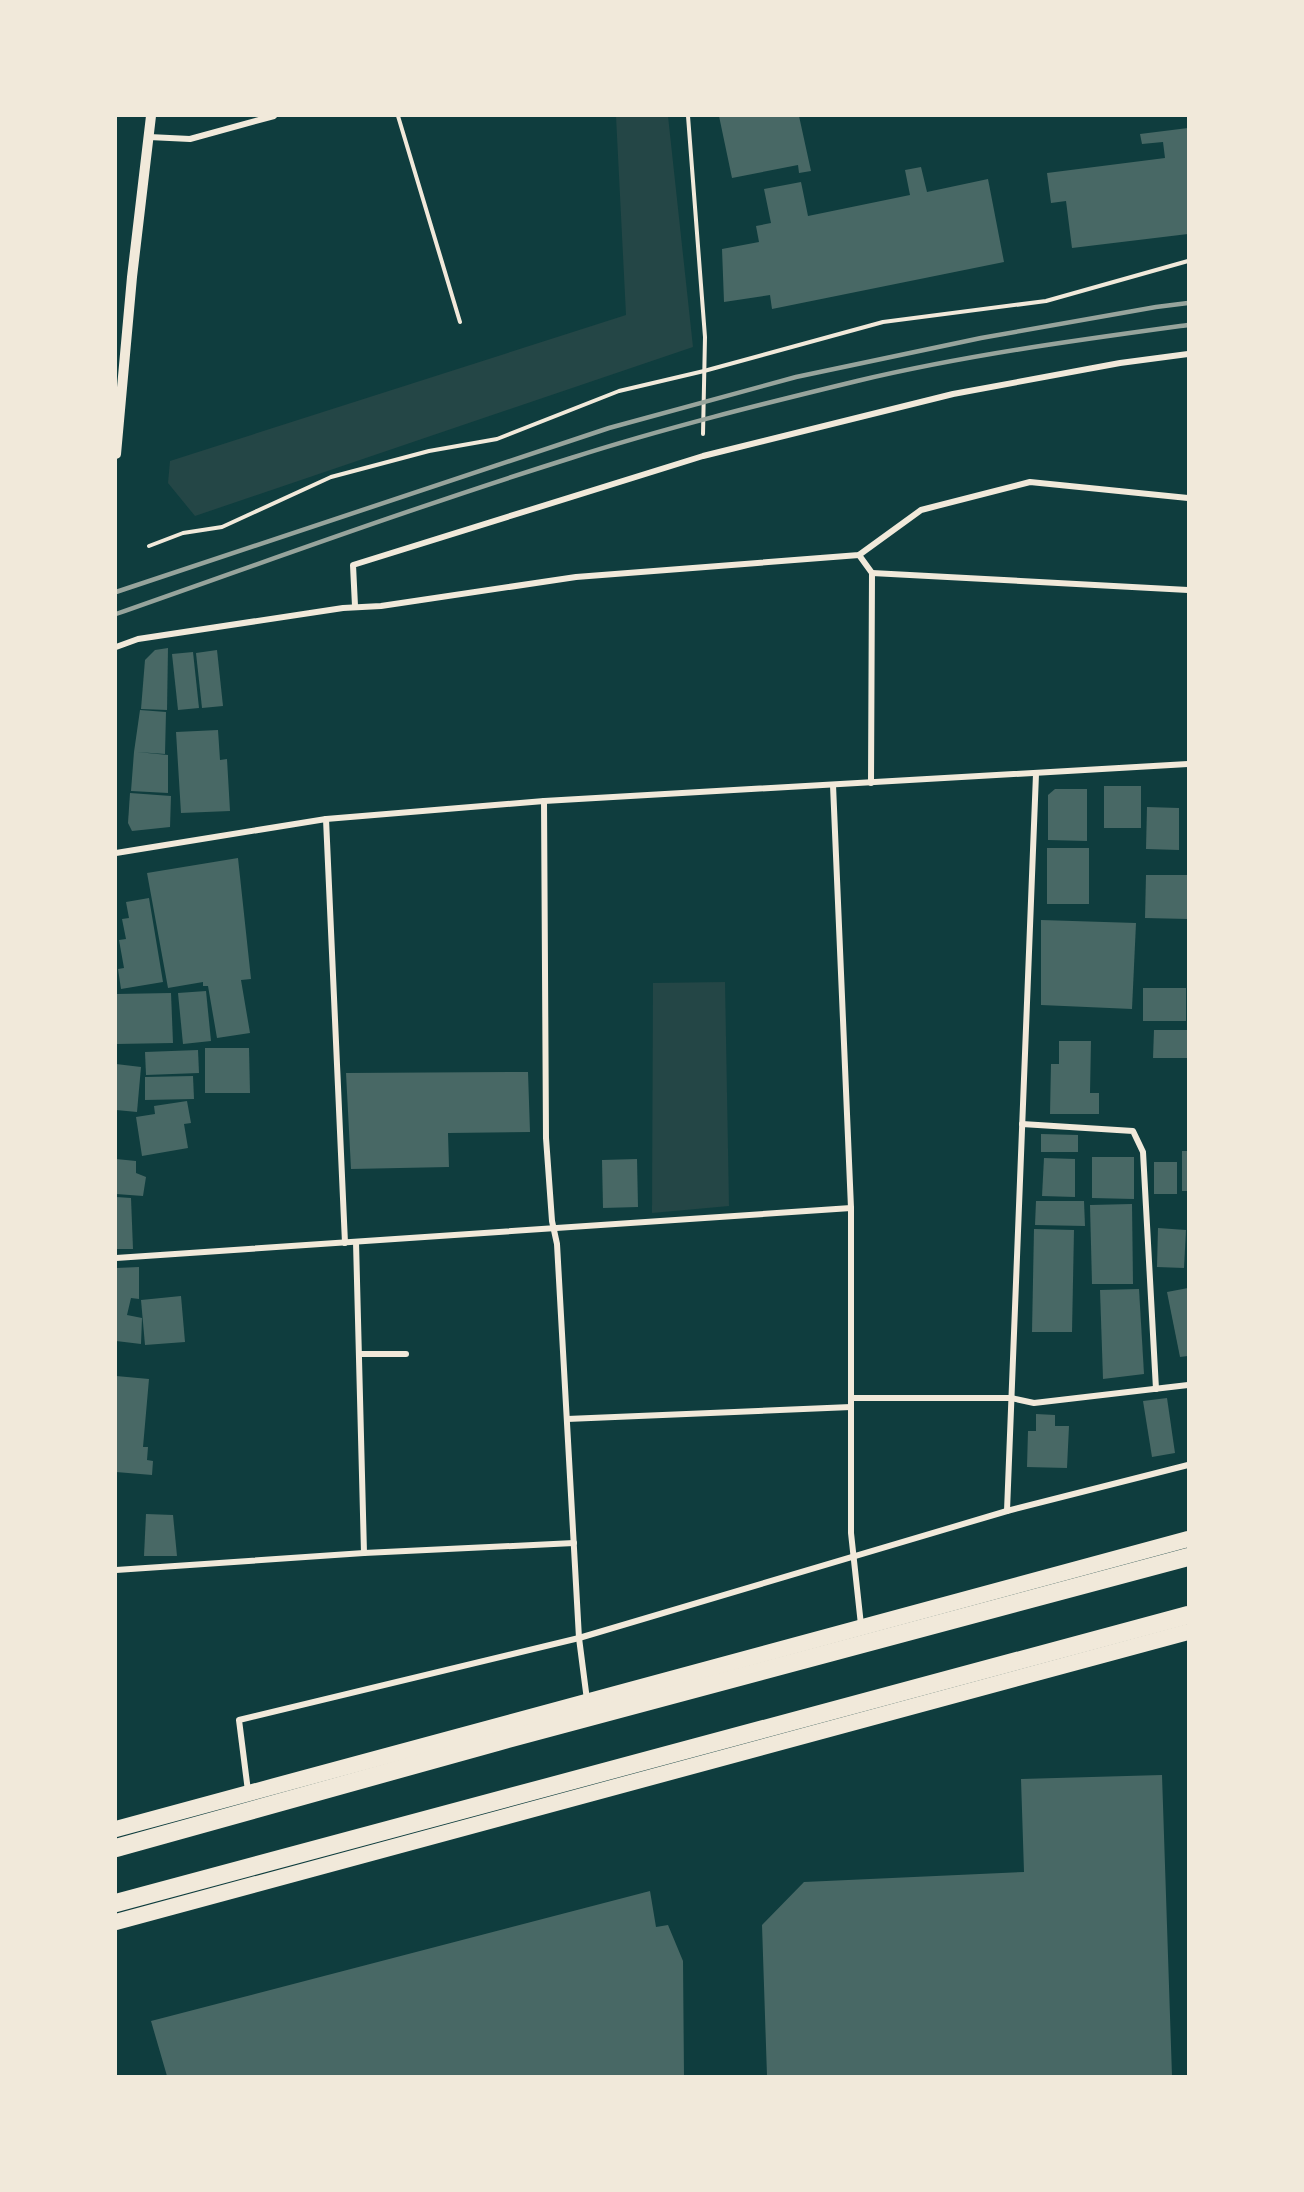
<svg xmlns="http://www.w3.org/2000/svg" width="1304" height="2192" font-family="'Zilla Slab',serif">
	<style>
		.green { fill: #244646 }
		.building { fill: #486865 }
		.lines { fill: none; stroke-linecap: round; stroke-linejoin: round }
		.path { stroke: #f1e9da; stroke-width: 4 }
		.minor { stroke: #f1e9da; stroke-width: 6 }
		.tertiary { stroke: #f1e9da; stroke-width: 10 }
		.trunk { stroke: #f1e9da; stroke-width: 16 }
		.motorway { stroke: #f1e9da; stroke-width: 18 }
		.rail { stroke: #97a49c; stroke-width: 4.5 }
	</style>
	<rect width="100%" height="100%" fill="#0f3d3e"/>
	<g class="green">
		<path d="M 616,116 L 668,116 L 693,347 L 195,516 L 168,483 L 170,461 L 626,315 Z"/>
		<path d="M 725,982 L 729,1206 L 652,1213 L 653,983 Z"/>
	</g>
	<g class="building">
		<path d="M 719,116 L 799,116 L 811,171 L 799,173 L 798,165 L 732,178 Z"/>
		<path d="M 1188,128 L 1188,234 L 1072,248 L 1066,201 L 1051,203 L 1047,173 L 1165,158 L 1163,142 L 1142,144 L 1140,134 Z"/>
		<path d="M 921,167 L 927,192 L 988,179 L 1004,262 L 772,309 L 770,295 L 724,302 L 722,249 L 759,242 L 756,226 L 771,223 L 764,189 L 801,182 L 808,216 L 910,195 L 905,170 Z"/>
		<path d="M 168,648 L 167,710 L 141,709 L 145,660 L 155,650 Z"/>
		<path d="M 217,650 L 223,706 L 202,708 L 196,653 Z"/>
		<path d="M 193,652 L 199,708 L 178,710 L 172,654 Z"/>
		<path d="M 140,710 L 166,712 L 165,754 L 137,752 L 168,755 L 168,793 L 131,791 L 134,752 Z"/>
		<path d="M 218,730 L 220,760 L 227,759 L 230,811 L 181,813 L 176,732 Z"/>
		<rect x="1104" y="786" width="37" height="42"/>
		<path d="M 1055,789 L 1087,789 L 1087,841 L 1048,840 L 1048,795 Z"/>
		<path d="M 130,793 L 171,796 L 170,827 L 132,831 L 128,823 Z"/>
		<path d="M 1147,807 L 1179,808 L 1179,850 L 1146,849 Z"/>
		<rect x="1047" y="848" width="42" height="56"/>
		<path d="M 238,858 L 251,979 L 241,980 L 250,1033 L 217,1038 L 208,986 L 203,986 L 203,982 L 168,988 L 147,873 Z"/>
		<path d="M 1146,875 L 1188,875 L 1188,919 L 1145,918 Z"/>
		<path d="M 149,898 L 163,982 L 121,989 L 118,969 L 124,968 L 119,940 L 126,939 L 122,919 L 129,918 L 126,902 Z"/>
		<path d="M 1041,920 L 1136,923 L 1132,1009 L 1041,1005 Z"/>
		<rect x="1143" y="988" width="43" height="33"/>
		<path d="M 206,991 L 211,1041 L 183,1044 L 178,993 Z"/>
		<path d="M 171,993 L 173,1043 L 116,1044 L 116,994 Z"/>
		<path d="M 1154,1030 L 1188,1030 L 1188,1058 L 1153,1058 Z"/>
		<path d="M 1059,1041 L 1091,1041 L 1090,1093 L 1099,1093 L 1099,1114 L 1050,1114 L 1051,1064 L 1059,1064 Z"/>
		<path d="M 205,1048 L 249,1048 L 250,1093 L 205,1093 Z"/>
		<path d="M 198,1050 L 199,1073 L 146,1075 L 145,1052 Z"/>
		<path d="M 116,1064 L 141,1067 L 137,1112 L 116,1110 Z"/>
		<path d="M 528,1072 L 530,1132 L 448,1133 L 449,1167 L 351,1169 L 346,1073 Z"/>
		<path d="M 193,1076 L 194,1099 L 145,1100 L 145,1077 Z"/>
		<path d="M 187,1101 L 191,1123 L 184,1124 L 188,1148 L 142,1156 L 136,1117 L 155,1114 L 154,1106 Z"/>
		<path d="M 1041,1134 L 1078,1135 L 1078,1152 L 1041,1152 Z"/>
		<rect x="1182" y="1151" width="6" height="40"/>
		<path d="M 1092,1157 L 1134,1157 L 1134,1199 L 1092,1198 Z"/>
		<path d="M 1044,1158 L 1075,1159 L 1075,1197 L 1042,1196 Z"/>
		<path d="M 116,1159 L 136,1161 L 136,1173 L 146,1177 L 143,1196 L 116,1194 Z"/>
		<path d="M 637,1159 L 638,1207 L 603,1208 L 602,1160 Z"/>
		<rect x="1154" y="1162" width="23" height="32"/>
		<path d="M 116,1197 L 131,1198 L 133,1249 L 116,1249 Z"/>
		<path d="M 1036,1201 L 1084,1201 L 1085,1226 L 1035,1225 Z"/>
		<path d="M 1132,1204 L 1133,1284 L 1092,1284 L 1090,1205 Z"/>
		<path d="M 1158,1228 L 1186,1230 L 1184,1268 L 1157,1267 Z"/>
		<path d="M 1034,1229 L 1074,1230 L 1072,1332 L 1032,1332 Z"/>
		<path d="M 139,1267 L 139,1299 L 131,1298 L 127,1315 L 142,1318 L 141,1344 L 116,1341 L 116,1268 Z"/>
		<path d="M 1188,1288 L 1188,1356 L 1180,1357 L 1167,1292 Z"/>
		<path d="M 1139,1289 L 1144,1374 L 1103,1379 L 1100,1290 Z"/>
		<path d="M 181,1296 L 185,1342 L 145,1345 L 141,1300 Z"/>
		<path d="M 116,1376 L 149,1379 L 143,1447 L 148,1447 L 147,1460 L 153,1461 L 152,1475 L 116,1472 Z"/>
		<path d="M 1167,1398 L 1175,1453 L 1152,1457 L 1143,1401 Z"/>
		<path d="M 1036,1414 L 1055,1415 L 1055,1426 L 1069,1426 L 1067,1468 L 1027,1467 L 1028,1431 L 1036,1431 Z"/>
		<path d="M 146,1514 L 173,1515 L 177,1556 L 144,1556 Z"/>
		<path d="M 1162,1775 L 1172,2076 L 767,2076 L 762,1925 L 804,1882 L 1024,1872 L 1021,1779 Z"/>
		<path d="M 650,1891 L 656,1927 L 668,1925 L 683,1961 L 684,2076 L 167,2076 L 151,2021 Z"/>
	</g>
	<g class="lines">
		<g class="path">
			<path d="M 398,116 L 460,322"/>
			<path d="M 688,116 L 705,337 L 703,434"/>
			<path d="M 149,546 L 183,533 L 222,527 L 331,477 L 429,451 L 497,439 L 619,391 L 704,371 L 883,322 L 1046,301 L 1188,261"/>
		</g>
		<g class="minor">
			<path d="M 149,137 L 190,139 L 274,116"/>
			<path d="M 859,555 L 872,573 L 871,783"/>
			<path d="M 872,573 L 1188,590"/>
			<path d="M 355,606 L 353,565 L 703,456 L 953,394 L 1120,363 L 1188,354"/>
			<path d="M 116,647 L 138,639 L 343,608 L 381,606 L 576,577 L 859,555 L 921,510 L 1030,482 L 1188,498"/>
			<path d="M 833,785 L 851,1208 L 851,1533 L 861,1625"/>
			<path d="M 544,801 L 546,1138 L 552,1221 L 557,1244 L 579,1638 L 587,1700"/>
			<path d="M 326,819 L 345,1243"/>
			<path d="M 116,853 L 326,819 L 544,801 L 1188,764"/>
			<path d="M 1022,1124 L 1133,1131 L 1143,1152 L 1156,1389"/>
			<path d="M 356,1242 L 364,1553"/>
			<path d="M 116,1258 L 851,1208"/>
			<path d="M 359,1354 L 406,1354"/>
			<path d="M 851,1398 L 1011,1398 L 1034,1403 L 1188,1385"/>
			<path d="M 567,1419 L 851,1407"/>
			<path d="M 1007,1511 L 1036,774"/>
			<path d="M 116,1570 L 364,1553 L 574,1543"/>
			<path d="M 248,1791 L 239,1720 L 579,1638 L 1007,1511 L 1188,1465"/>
		</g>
		<path class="tertiary" d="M 116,454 L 132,277 L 151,116"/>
		<g class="trunk">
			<path d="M 116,1829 L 1188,1539"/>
			<path d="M 116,1922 L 1188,1632"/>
		</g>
		<g class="motorway">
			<path d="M 116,1848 L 497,1742 L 1188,1557"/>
			<path d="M 116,1903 L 1188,1615"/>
		</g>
		<g class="rail">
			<path d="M 116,592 L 609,428 L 796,377 L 981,338 L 1156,307 L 1188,303"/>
			<path d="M 116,614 C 267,561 418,506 571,458 C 665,428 762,404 857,381 C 966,355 1078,340 1188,325"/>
		</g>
	</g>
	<rect width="1304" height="2192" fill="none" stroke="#f1e9da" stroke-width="234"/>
</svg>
